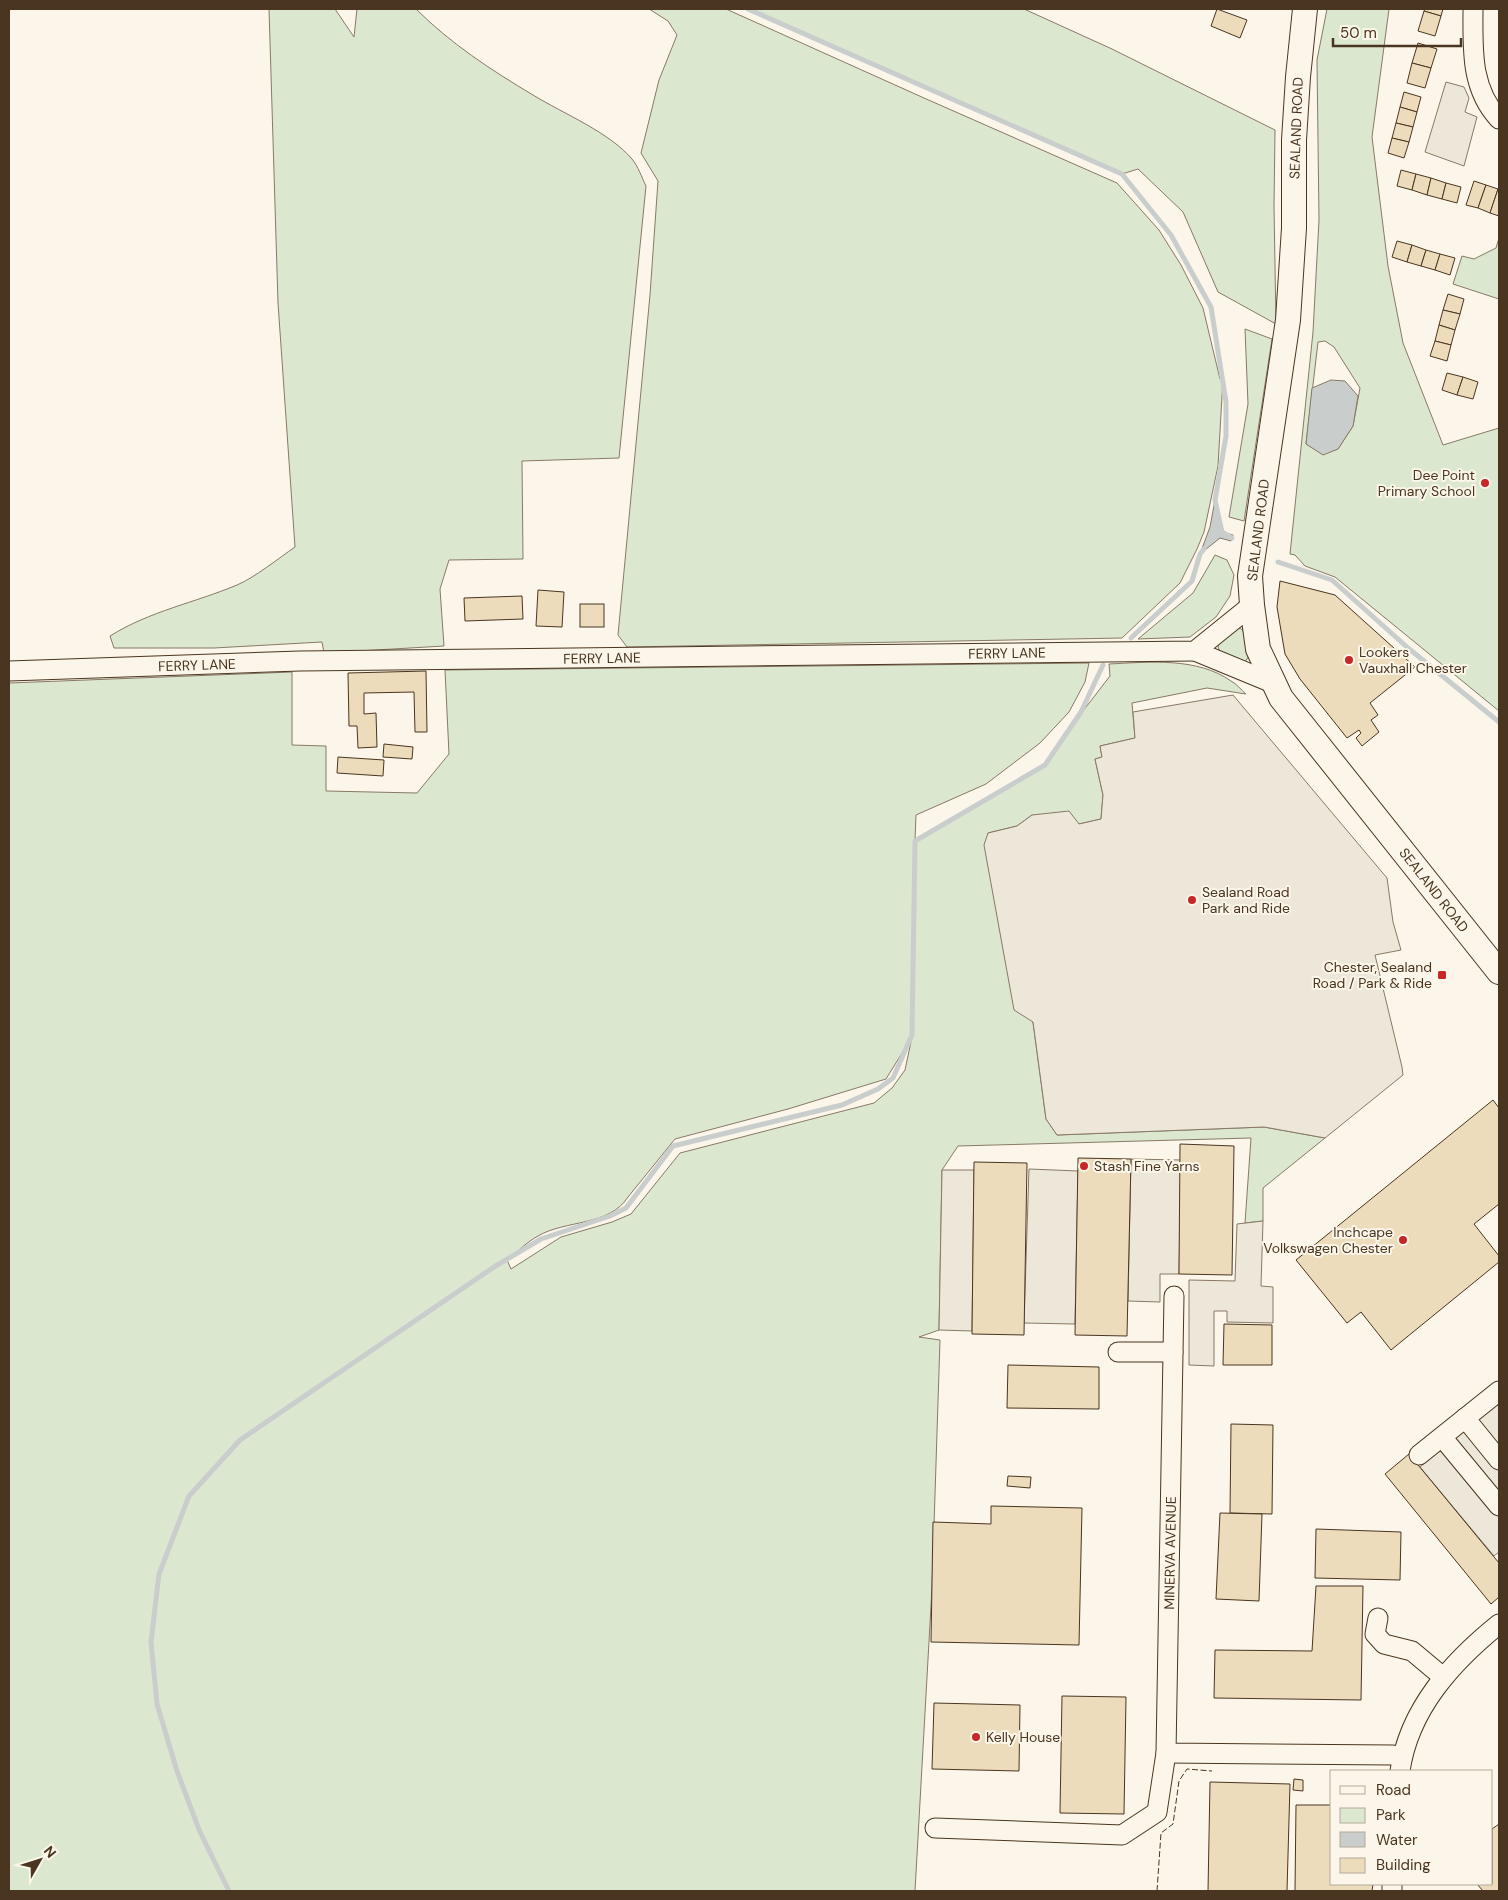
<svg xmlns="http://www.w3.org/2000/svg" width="1508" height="1900" font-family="'DM Sans',sans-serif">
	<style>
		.green { fill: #dce7d0; stroke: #887966; fill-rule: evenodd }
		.parking { fill: #ede7d9; stroke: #887966 }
		.water { fill: #c9cecd; stroke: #887966 }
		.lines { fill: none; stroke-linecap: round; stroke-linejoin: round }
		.stream { stroke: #c9cecd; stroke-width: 5 }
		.building { fill: #ecdcbc; stroke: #4a3520 }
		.minor-casing { stroke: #4a3520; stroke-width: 21 }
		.major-casing { stroke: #4a3520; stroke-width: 26 }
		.minor { stroke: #fbf6e9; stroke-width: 19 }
		.major { stroke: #fbf6e9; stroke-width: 24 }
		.fence { stroke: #4a3520; stroke-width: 1; stroke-dasharray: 6 2.5; stroke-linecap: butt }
		.poi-dot { fill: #c62828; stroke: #fbf6e9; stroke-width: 2 }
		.labels { text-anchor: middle; stroke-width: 4; stroke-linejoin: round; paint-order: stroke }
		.street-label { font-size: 14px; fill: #4a3520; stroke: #fbf6e9 }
		.poi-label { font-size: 14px; fill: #4a3520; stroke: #fbf6e9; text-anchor: start }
	</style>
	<rect width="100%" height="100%" fill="#fbf6e9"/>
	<g class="green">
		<path d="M 269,9 L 335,9 L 354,37 L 357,9 L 416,9 C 450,43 491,70 533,95 C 564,114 609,132 632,159 C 638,166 642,178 646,186 L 619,458 L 522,461 L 523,559 L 449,560 L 440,589 L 444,646 L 324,653 L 322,642 L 214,648 L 114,648 L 110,636 C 150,611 194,603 237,585 C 254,578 279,558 295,547 L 278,303 Z"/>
		<path d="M 649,9 L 726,9 L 924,98 L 1117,183 L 1159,230 L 1181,265 L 1203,308 L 1220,379 L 1223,379 L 1218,466 L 1204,532 L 1197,549 L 1180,583 L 1122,638 L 627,647 L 618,635 L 650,295 L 658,181 L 641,153 L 659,80 L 677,35 L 668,21 Z"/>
		<path d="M 748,9 L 1024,9 L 1112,49 L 1275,130 L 1274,206 L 1276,324 L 1218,292 L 1183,212 L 1138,169 L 1122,174 Z"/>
		<path d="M 1327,9 L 1389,9 L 1372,137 L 1388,266 L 1403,343 L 1443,445 L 1499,428 L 1499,711 L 1335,577 L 1305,566 L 1295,555 L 1290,554 L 1313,332 L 1319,220 L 1317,60 ZM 1325,341 L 1334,347 L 1360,388 L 1353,426 L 1338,449 L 1323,454 L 1306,444 L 1318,342 Z"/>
		<path d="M 1499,238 L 1499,299 L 1453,284 L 1462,256 L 1474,259 L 1496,248 Z"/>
		<path d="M 1245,329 L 1272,339 L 1244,521 L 1229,517 L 1248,404 Z"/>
		<path d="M 1215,555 L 1227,560 L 1234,575 L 1230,596 L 1216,617 L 1190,637 L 1138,639 L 1193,593 Z"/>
		<path d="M 1235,626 L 1243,630 L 1249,656 L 1244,663 L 1220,653 L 1217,643 Z"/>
		<path d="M 1089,663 L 1085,682 L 1069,712 L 1040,743 L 986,784 L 916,815 L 915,840 L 1045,765 L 1076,720 L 1110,676 L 1109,664 C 1149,662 1197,657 1231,681 C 1237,684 1241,690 1246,694 L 1207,688 L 1132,703 L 1135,738 L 1100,746 L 1102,757 L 1095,759 L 1103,795 L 1101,819 L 1079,824 L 1032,815 L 1017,826 L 988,833 L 1033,1022 L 1046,1119 L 1057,1135 L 1264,1127 L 1325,1138 L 1263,1188 L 1263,1221 L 1245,1223 L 1251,1138 L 958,1146 L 942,1170 L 939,1330 L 919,1337 L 940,1340 L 932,1588 L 915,1891 L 9,1891 L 9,683 L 292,672 L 292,745 L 326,746 L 326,791 L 417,793 L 449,754 L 445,670 ZM 912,1037 L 905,1070 L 892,1088 L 874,1103 L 680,1153 L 631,1214 L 612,1222 L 561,1237 L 511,1269 L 507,1260 C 517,1252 527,1242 538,1236 C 565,1220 610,1226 628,1197 L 675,1139 L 788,1109 L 886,1079 Z"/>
	</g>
	<g class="parking">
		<path d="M 1446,82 L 1464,87 L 1469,98 L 1465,112 L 1477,117 L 1464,166 L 1425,152 Z"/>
		<path d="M 1233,695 L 1387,878 L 1393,922 L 1401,950 L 1375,955 L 1402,1067 L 1403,1075 L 1325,1138 L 1264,1127 L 1057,1135 L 1046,1119 L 1033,1022 L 1014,1010 L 984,845 L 988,833 L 1017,826 L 1032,815 L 1069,811 L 1079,824 L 1101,819 L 1103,795 L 1095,759 L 1102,757 L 1100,746 L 1135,738 L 1133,712 Z"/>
		<path d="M 1131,1159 L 1181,1160 L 1179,1274 L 1160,1274 L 1160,1302 L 1128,1301 Z"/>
		<path d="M 1029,1169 L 1078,1171 L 1075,1324 L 1024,1323 Z"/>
		<path d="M 942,1170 L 974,1170 L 972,1331 L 939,1330 Z"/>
		<path d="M 1263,1221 L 1261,1286 L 1273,1287 L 1273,1323 L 1227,1322 L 1227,1311 L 1214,1311 L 1214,1366 L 1189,1365 L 1189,1280 L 1235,1281 L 1237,1224 Z"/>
		<path d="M 1496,1404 L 1499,1407 L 1499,1552 L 1494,1556 L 1420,1467 Z"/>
	</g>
	<g class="water">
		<path d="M 1331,380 L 1345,381 L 1358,396 L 1353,426 L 1338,449 L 1323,455 L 1306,444 L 1312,388 Z"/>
		<path d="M 1215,500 L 1222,532 L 1233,535 L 1231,541 L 1220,538 L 1200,554 L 1210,527 Z"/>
	</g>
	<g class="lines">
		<g class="stream">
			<path d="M 748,9 L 1122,174 L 1171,235 L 1211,307 L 1226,402 L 1226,436 L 1215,500 L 1222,532 L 1232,538"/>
			<path d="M 1278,562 L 1332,580 L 1408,648 L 1499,722"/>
			<path d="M 1131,638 L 1192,581 L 1200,554 L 1204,549"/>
			<path d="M 229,1891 L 200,1832 L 177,1771 L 157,1704 L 151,1642 L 159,1574 L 189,1496 L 240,1440 L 494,1267 L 541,1239 L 610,1216 L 626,1208 L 673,1146 L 842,1105 L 878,1089 L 893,1078 L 912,1035 L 915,841 L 1045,765 L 1081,712 L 1103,665"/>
		</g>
	</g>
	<g class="building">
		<path d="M 1217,9 L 1247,20 L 1240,38 L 1211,26 Z"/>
		<path d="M 1425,9 L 1443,9 L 1441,16 L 1424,11 Z"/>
		<path d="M 1424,11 L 1441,16 L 1435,36 L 1418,31 Z"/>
		<path d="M 1418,43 L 1437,49 L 1431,68 L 1412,63 Z"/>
		<path d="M 1412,63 L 1431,68 L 1425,88 L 1407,83 Z"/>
		<path d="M 1404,92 L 1421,97 L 1417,112 L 1400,107 Z"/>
		<path d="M 1400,107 L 1417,112 L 1413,127 L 1396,123 Z"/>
		<path d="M 1396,123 L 1413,127 L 1409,142 L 1392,138 Z"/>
		<path d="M 1392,138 L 1409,142 L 1404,158 L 1388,153 Z"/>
		<path d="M 1401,170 L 1416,174 L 1412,190 L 1397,186 Z"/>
		<path d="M 1416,174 L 1431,178 L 1427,195 L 1412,190 Z"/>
		<path d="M 1431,178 L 1446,183 L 1442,199 L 1427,195 Z"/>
		<path d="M 1474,181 L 1486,185 L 1478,208 L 1466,205 Z"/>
		<path d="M 1446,183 L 1461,187 L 1457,203 L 1442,199 Z"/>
		<path d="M 1486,185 L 1498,189 L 1490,213 L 1478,208 Z"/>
		<path d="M 1498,189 L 1499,189 L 1499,216 L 1490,213 Z"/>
		<path d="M 1397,241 L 1412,245 L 1407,262 L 1392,257 Z"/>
		<path d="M 1412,245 L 1426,250 L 1421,266 L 1407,262 Z"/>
		<path d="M 1426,250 L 1440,254 L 1435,270 L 1421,266 Z"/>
		<path d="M 1440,254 L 1455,258 L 1450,275 L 1435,270 Z"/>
		<path d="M 1448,294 L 1464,299 L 1460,314 L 1443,310 Z"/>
		<path d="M 1443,310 L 1460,314 L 1455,330 L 1439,325 Z"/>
		<path d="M 1439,325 L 1455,330 L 1451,345 L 1435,341 Z"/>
		<path d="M 1435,341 L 1451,345 L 1447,361 L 1430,356 Z"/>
		<path d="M 1447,373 L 1463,377 L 1457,395 L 1442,390 Z"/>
		<path d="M 1463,377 L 1478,382 L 1473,399 L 1457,395 Z"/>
		<path d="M 1280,581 L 1335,595 L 1415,667 L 1370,703 L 1378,715 L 1371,720 L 1379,732 L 1362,746 L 1356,738 L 1361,733 L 1359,730 L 1347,738 L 1300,679 L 1285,654 L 1277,607 Z"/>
		<path d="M 538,590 L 564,592 L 562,627 L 536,626 Z"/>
		<path d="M 522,596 L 523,619 L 465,621 L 464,598 Z"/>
		<rect x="580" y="604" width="24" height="23"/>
		<path d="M 426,671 L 427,732 L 415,732 L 414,692 L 364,693 L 364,714 L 376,713 L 377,747 L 358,748 L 357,726 L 349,726 L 348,673 Z"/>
		<path d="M 384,744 L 413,747 L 412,759 L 383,757 Z"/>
		<path d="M 338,757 L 384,760 L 383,776 L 337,773 Z"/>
		<path d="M 1493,1100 L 1499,1108 L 1499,1204 L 1474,1224 L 1499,1256 L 1499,1262 L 1391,1350 L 1361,1312 L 1347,1323 L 1296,1260 Z"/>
		<path d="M 1180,1144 L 1234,1146 L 1232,1275 L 1179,1274 Z"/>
		<path d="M 1078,1158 L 1131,1159 L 1127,1336 L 1075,1335 Z"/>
		<path d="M 974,1162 L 1027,1163 L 1024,1335 L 972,1334 Z"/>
		<path d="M 1224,1324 L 1272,1325 L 1272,1365 L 1223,1365 Z"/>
		<path d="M 1008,1365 L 1099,1367 L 1099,1409 L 1007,1408 Z"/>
		<path d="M 1231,1424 L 1273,1425 L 1272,1514 L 1230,1513 Z"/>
		<path d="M 1409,1454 L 1499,1563 L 1499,1597 L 1491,1604 L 1385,1474 Z"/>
		<path d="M 1008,1476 L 1031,1477 L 1030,1488 L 1007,1486 Z"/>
		<path d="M 991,1506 L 1082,1508 L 1079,1645 L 931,1642 L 933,1522 L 991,1524 Z"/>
		<path d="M 1220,1513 L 1262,1514 L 1259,1601 L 1216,1599 Z"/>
		<path d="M 1316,1529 L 1401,1532 L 1400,1580 L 1315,1578 Z"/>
		<path d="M 1316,1586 L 1363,1586 L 1361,1700 L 1214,1698 L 1215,1650 L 1312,1651 Z"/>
		<path d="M 1062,1696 L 1126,1697 L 1124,1814 L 1060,1813 Z"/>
		<path d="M 934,1703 L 1020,1705 L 1019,1771 L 932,1769 Z"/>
		<path d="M 1294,1779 L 1303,1780 L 1303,1791 L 1293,1790 Z"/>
		<path d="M 1210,1782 L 1290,1784 L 1287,1891 L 1208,1891 Z"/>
		<path d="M 1296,1805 L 1332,1805 L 1332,1884 L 1373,1884 L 1372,1891 L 1295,1891 Z"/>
		<path d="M 1499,1824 L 1499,1891 L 1483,1891 L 1477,1884 L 1492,1884 L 1492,1829 Z"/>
	</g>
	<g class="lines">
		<defs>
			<g id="minor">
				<path d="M 1473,9 C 1473,48 1470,88 1499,119"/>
				<path d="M 1195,651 L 1275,684"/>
				<path d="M 9,671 L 300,661 L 1195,651 L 1252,605"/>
				<path d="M 1174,1296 L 1166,1753 L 1393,1755 L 1402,1758"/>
				<path d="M 1118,1352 L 1173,1352"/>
				<path d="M 1465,1418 L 1499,1460"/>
				<path d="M 1442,1437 L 1499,1506"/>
				<path d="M 1419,1455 L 1499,1391"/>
				<path d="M 1378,1618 L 1375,1634 L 1384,1644 L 1412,1651 L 1443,1677"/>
				<path d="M 1400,1771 C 1409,1709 1452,1662 1499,1624"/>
				<path d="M 935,1828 L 1122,1835 L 1157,1812 L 1166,1753"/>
				<path d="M 1392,1891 L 1392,1884"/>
			</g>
			<path id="major" d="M 1305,9 L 1298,77 L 1294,140 L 1294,228 L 1288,320 L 1250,576 L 1252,605 L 1258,649 L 1281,698 L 1499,972"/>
		</defs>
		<use href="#minor" class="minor-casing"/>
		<use href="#major" class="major-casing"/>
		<use href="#minor" class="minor"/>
		<use href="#major" class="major"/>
		<path class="fence" d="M 1157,1891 L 1161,1833 L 1173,1824 L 1179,1781 L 1187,1769 L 1212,1771"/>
	</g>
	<g class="poi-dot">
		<circle cx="1485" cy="483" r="5"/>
		<circle cx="1349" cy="660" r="5"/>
		<circle cx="1192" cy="900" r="5"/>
		<rect x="1437" y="970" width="10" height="10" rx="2.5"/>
		<circle cx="1084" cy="1166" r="5"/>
		<circle cx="1403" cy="1240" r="5"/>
		<circle cx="976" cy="1737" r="5"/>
	</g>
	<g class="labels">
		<g class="street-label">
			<text transform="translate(1296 128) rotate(-88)" y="5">SEALAND ROAD</text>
			<text transform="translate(1258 530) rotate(-83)" y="5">SEALAND ROAD</text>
			<text transform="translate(1007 653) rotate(-1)" y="5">FERRY LANE</text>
			<text transform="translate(602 658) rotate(-1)" y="5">FERRY LANE</text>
			<text transform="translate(197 665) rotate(-2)" y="5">FERRY LANE</text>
			<text transform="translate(1434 890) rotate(52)" y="5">SEALAND ROAD</text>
			<text transform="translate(1170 1553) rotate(-89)" y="5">MINERVA AVENUE</text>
		</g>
		<g class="poi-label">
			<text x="1475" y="480" text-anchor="end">Dee Point<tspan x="1475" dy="16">Primary School</tspan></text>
			<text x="1359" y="657">Lookers<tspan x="1359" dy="16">Vauxhall Chester</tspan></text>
			<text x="1202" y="897">Sealand Road<tspan x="1202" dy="16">Park and Ride</tspan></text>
			<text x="1432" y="972" text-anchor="end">Chester, Sealand<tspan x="1432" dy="16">Road / Park &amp; Ride</tspan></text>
			<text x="1094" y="1171">Stash Fine Yarns</text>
			<text x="1393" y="1237" text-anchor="end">Inchcape<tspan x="1393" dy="16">Volkswagen Chester</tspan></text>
			<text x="986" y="1742">Kelly House</text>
		</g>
	</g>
	<rect width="1508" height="1900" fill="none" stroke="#4a3520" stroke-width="20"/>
	<rect x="1330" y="1770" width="162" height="115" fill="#fbf6e9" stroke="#b4a999"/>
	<rect x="1340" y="1786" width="25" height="8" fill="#fbf6e9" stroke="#b4a999"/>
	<text x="1376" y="1795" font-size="15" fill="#4a3520">Road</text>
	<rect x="1340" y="1808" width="25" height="15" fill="#dce7d0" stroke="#b4a999"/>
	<text x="1376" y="1820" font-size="15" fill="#4a3520">Park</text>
	<rect x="1340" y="1832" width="25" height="15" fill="#c9cecd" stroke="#b4a999"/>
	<text x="1376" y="1845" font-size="15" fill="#4a3520">Water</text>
	<rect x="1340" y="1858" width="25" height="15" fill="#ecdcbc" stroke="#b4a999"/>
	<text x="1376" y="1870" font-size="15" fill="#4a3520">Building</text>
	<g transform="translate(40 1860) rotate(51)" stroke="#fbf6e9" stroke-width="4" paint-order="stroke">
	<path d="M0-4L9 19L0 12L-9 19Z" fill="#4a3520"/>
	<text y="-8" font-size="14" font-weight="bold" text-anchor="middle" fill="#4a3520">N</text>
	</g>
	<path d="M1333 38v8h128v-8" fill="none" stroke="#4a3520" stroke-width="2.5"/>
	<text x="1340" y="38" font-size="15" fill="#4a3520" stroke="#fbf6e9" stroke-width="4" paint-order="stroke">50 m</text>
</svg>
